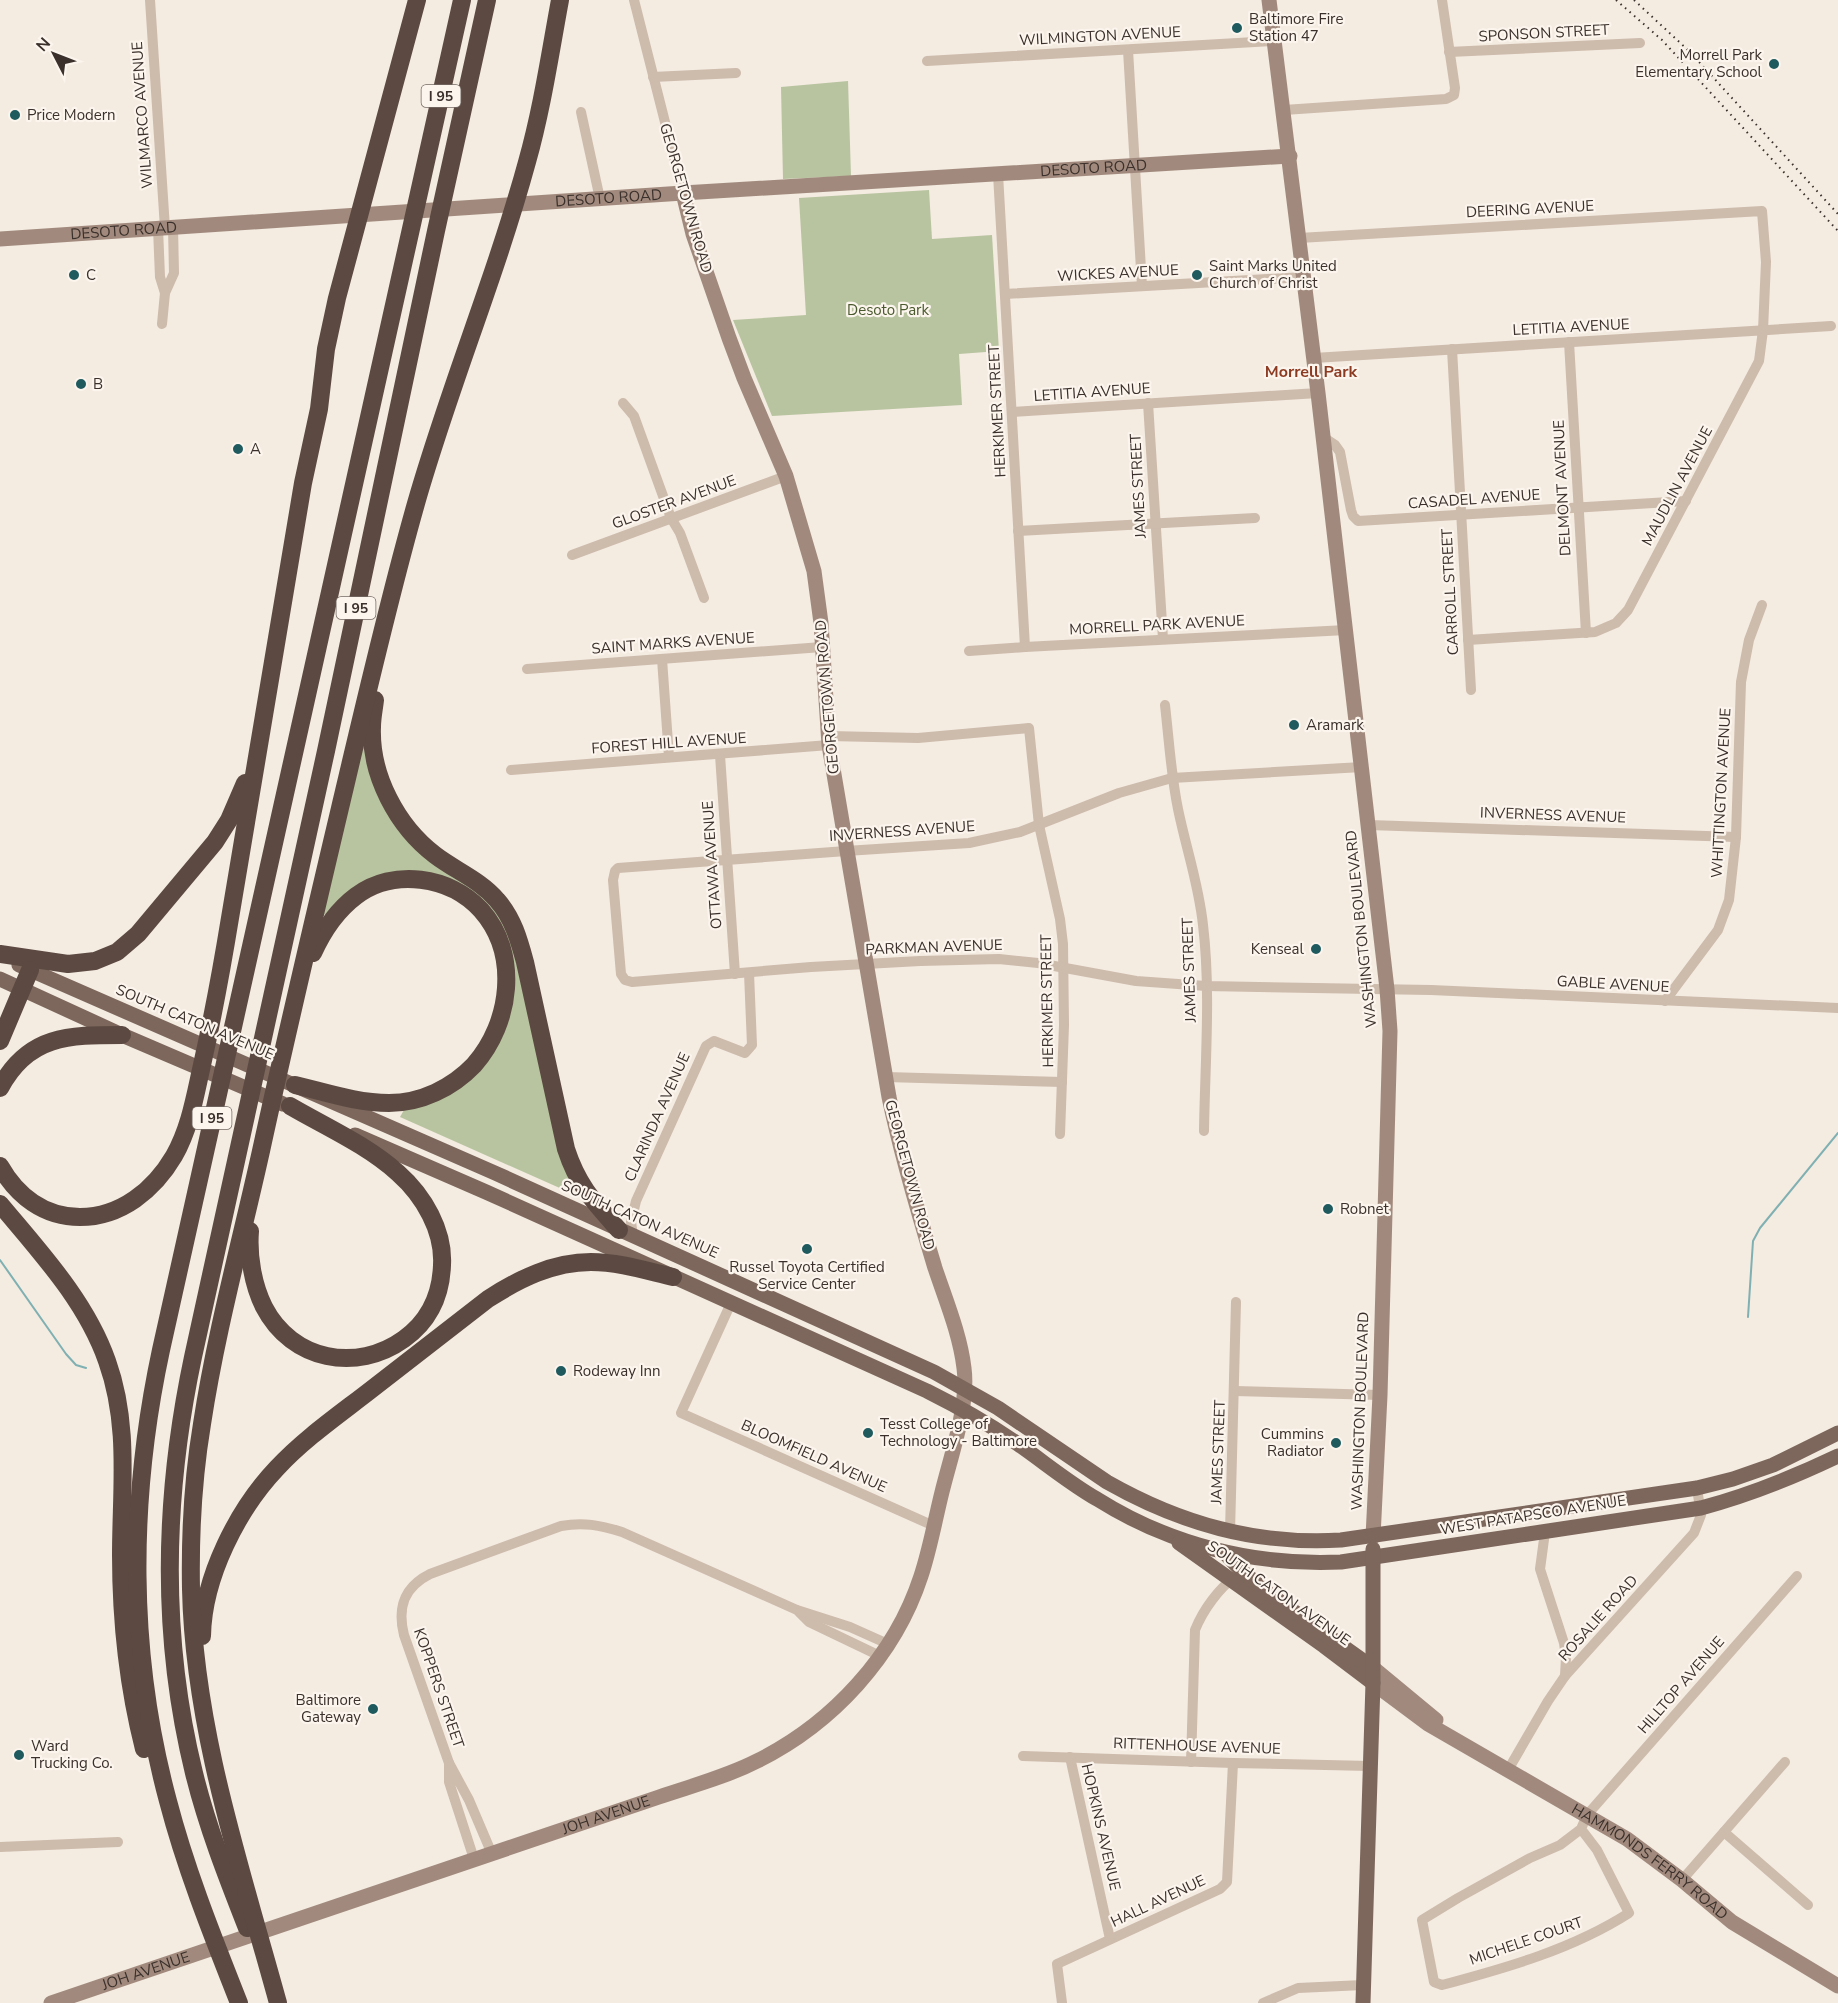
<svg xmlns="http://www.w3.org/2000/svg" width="1838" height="2003" font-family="'Nunito Sans',sans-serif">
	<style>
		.green { fill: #b8c4a0 }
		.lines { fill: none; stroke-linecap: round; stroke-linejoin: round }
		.stream { stroke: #7fb0b2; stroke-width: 2 }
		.street { stroke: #cdbbac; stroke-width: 10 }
		.secondary { stroke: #a18a7d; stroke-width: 15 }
		.primary { stroke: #7d675c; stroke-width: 15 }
		.highway { stroke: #5c4a42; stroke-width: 18 }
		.rail { stroke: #3b302b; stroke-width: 2; stroke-dasharray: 1.5 4.5; stroke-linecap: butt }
		.poi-dot { fill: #1f5a5e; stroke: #fbf5ee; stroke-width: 2 }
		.labels { text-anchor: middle; stroke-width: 4.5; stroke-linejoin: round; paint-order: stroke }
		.shield { fill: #fbf5ee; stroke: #756b66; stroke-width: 1.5 }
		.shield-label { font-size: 14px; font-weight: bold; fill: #3b302b }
		.poi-label { font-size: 15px; fill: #3b302b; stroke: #fbf5ee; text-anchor: start }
		.street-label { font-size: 15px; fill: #3b302b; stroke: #fbf5ee }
		.park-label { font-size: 15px; fill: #4a5a2e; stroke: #fbf5ee }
		.neighbourhood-label { font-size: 16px; font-weight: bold; fill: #8c3b22; stroke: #fbf5ee }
	</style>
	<rect width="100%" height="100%" fill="#f4ebe1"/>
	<g class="green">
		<path d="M 848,81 L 851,176 L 783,179 L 781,87 Z"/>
		<path d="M 929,190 L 932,239 L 992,235 L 999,351 L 959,354 L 962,405 L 772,416 L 733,320 L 806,315 L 799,198 Z"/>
		<path d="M 365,735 L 383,798 L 485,895 L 512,937 L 574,1185 L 571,1193 L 400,1117 L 404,1110 L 496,1048 L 499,926 L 421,872 L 321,916 Z"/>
	</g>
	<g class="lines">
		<g class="stream">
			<path d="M 0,1260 L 66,1354 L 76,1365 L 86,1368"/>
			<path d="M 1748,1317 L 1753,1241 L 1760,1228 L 1838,1133"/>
		</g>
		<g class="street">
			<path d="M 150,0 L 165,228"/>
			<path d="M 634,0 L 683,193"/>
			<path d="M 1128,50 L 1142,286"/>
			<path d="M 1449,52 L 1640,43"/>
			<path d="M 927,61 L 1274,41"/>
			<path d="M 653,77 L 736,73"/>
			<path d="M 1284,110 L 1446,99 L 1454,95 L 1455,88 L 1442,0"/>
			<path d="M 581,112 L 600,199"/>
			<path d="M 998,174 L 1025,647"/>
			<path d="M 158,228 L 160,277 L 165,293"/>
			<path d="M 1299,238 L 1762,211 L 1766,262 L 1763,330 L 1759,361 L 1628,610 L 1616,623 L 1595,632 L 1468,640"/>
			<path d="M 1005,294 L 1304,277"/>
			<path d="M 162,324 L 165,293 L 174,273 L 173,227"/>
			<path d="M 1569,342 L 1586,633"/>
			<path d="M 1452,349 L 1471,690"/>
			<path d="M 1314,358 L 1831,326"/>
			<path d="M 623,403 L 634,416 L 671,518 L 680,533 L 704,598"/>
			<path d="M 1148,403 L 1163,639"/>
			<path d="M 1012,412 L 1318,393"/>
			<path d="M 1323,437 L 1335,445 L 1340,452 L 1351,510 L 1353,516 L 1358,521 L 1686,501"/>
			<path d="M 1018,531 L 1255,518"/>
			<path d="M 572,555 L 786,476"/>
			<path d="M 969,651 L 1025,647 L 1346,630"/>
			<path d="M 662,659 L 669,757"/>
			<path d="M 527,669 L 822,647"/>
			<path d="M 1165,705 C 1169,740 1171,775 1178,809 C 1186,848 1199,885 1203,925 C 1211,991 1205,1064 1204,1131"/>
			<path d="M 829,736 L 918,738 L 1029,728 L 1039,825 L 1060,919 L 1063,944 L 1064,1025 L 1060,1134"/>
			<path d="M 720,755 L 735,974"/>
			<path d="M 1362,767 L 1172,778 L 1119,793 L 1020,832 L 969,843 L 846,851 L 618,868 L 615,871 L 613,880 L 621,974 L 625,980 L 632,982 L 811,967 L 920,961 L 999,959 L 1038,963 L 1136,981 L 1206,986 L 1431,990 L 1838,1008"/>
			<path d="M 511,770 L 829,745"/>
			<path d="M 1369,825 L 1736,837"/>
			<path d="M 1665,1001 L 1718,930 L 1729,900 L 1736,837 L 1741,682 L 1749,640 L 1762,605"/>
			<path d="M 886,1077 L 1062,1082"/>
			<path d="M 633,1236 L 631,1222 L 636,1201 L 706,1046 L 714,1041 L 745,1053 L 752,1045 L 749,973"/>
			<path d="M 731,1303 L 681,1413 L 934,1526"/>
			<path d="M 1235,1391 L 1380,1395"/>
			<path d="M 1230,1532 L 1236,1302"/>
			<path d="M 1545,1532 L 1540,1569 L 1564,1643 L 1566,1657 L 1565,1676"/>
			<path d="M 799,1612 L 809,1622 L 880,1656"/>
			<path d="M 1023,1756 L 1233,1763 L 1370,1766"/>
			<path d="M 1070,1757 L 1110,1939"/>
			<path d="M 1191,1762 L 1195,1630 C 1203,1610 1219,1588 1236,1576"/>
			<path d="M 449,1763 L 404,1635 C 397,1607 404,1587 430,1574 L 561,1526 C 583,1522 600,1525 622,1532 L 797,1610 L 850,1627 L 888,1644"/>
			<path d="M 1508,1770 L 1548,1701 L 1565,1676 L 1694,1533 L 1701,1515 L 1697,1488"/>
			<path d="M 1581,1829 L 1560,1845 L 1530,1858 L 1458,1898 L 1422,1920 L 1434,1982 L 1442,1985 C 1506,1968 1573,1949 1629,1913 L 1597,1850 L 1581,1829 L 1587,1815 L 1797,1576"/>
			<path d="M 1724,1832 L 1808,1905"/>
			<path d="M 0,1847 L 118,1842"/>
			<path d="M 474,1859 L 449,1782 L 449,1763 L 469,1800 L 492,1854"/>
			<path d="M 1682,1880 L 1785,1762"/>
			<path d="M 1062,2003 L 1057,1964 L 1220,1889 L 1227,1882 L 1233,1763"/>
			<path d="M 1263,2003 L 1298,1988 L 1363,1985"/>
		</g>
		<g class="secondary">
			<path d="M 1269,0 L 1318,393 L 1387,989 L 1390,1031 L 1380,1395 L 1373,1537"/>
			<path id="s1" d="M 0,239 L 683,193 L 1290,156"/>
			<path d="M 1372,1667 L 1436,1720"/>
			<path id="s2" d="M 1373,1683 L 1428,1724 L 1627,1839 L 1682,1880 L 1732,1922 L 1838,1986"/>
			<path id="s3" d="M 51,2003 L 659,1797 C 691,1786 726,1777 757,1761 C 832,1724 895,1656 921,1576 C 930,1549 935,1520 942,1492 C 951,1455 969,1405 964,1368 C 960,1334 946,1301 935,1268 C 918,1212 901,1155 889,1097 L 829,745 L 821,623 L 814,571 L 786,476 L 744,378 L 729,338 L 693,234 L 683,193"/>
		</g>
		<g class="primary">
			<path d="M 19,965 L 495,1173 L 934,1372 L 998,1408 L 1107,1482 C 1181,1524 1256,1545 1341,1540 L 1697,1488 L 1733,1479 L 1773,1465 L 1838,1433"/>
			<path d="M 0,979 L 122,1035 L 283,1104"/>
			<path d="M 355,1135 L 486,1192 L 927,1391 C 959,1407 989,1424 1018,1444 C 1044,1462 1069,1483 1097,1499 C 1170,1545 1255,1566 1341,1562 L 1701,1508 C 1750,1495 1792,1478 1838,1456"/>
			<path d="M 1179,1543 L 1324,1646 L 1373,1683"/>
			<path d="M 1225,1553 L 1243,1572 L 1268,1593 L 1372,1667"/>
			<path d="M 1363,2003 L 1373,1683 L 1373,1549"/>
		</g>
		<g class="highway">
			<path d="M 375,700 C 374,709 372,718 372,727 C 370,775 397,826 435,855 C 456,871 480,880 497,900 C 513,918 519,940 525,962 L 566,1149 C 578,1186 594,1202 619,1230"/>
			<path d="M 0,954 L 68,964 L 95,961 L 117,952 L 138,934 L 215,842 L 229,820 L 245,783"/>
			<path d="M 0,1041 L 30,970"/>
			<path d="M 295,1085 C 325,1092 357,1103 389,1103 C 421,1103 452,1088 474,1065 C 511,1023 520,954 481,910 C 450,876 393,868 356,896 C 336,911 323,931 313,953"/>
			<path d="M 0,1088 C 28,1035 69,1035 122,1035"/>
			<path d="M 0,1166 C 17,1196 44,1217 80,1217 C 121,1217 154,1190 174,1156 C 190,1128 195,1096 202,1065 C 213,1016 222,967 230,918 C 254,773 278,628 303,483 L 319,409 L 326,349 L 337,298 L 417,0"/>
			<path d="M 0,1204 C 40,1252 86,1301 107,1361 C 130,1425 121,1489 121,1555 C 121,1621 128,1686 144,1749"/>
			<path d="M 250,1231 C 248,1256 253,1285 264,1307 C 292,1361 357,1373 404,1339 C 429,1321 441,1295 442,1265 C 444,1231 424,1196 398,1173 C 367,1145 326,1127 290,1106"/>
			<path d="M 202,1636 C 203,1577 238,1509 277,1468 C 305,1438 340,1414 372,1389 C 411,1359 449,1329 488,1299 C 519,1279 553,1262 591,1262 C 619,1262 647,1271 673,1277"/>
			<path d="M 247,1928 C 227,1877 207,1826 194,1773 C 160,1635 164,1494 193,1357 L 326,751 L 436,231 L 487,0"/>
			<path d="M 239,2003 C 213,1937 186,1870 168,1801 C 128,1653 129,1499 161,1350 L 462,0"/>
			<path d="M 278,2003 C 241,1868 194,1730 191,1589 C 190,1534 193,1478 202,1424 C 216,1332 241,1241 261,1151 C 286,1036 313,922 340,808 C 364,707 387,606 415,507 C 448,390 495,279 527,162 C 542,109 550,54 560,0"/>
		</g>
		<g class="rail">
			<path d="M 1616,0 L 1662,40 L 1838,231"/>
			<path d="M 1634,0 L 1689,51 L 1838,214"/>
		</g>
	</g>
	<g class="poi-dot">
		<circle cx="1237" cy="28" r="6"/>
		<circle cx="1774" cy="64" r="6"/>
		<circle cx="15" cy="115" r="6"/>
		<circle cx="74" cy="275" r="6"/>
		<circle cx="1197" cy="275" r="6"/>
		<circle cx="81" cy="384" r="6"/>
		<circle cx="238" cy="449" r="6"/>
		<circle cx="1294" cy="725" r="6"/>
		<circle cx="1316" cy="949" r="6"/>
		<circle cx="1328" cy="1209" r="6"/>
		<circle cx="807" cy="1249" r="6"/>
		<circle cx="561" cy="1371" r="6"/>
		<circle cx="868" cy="1433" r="6"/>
		<circle cx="1336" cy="1443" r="6"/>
		<circle cx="373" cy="1709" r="6"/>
		<circle cx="19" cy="1755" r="6"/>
	</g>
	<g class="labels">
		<g class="shield">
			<rect x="421.5" y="85" width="39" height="22" rx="4.5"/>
			<rect x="336.5" y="597" width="39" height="22" rx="4.5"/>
			<rect x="192.5" y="1107" width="39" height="22" rx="4.5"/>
		</g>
		<g class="shield-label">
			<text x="441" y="101">I 95</text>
			<text x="356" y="613">I 95</text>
			<text x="212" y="1123">I 95</text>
		</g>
		<g class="poi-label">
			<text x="1249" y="24">Baltimore Fire<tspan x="1249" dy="17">Station 47</tspan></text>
			<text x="1762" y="60" text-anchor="end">Morrell Park<tspan x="1762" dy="17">Elementary School</tspan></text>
			<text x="27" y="120">Price Modern</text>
			<text x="1209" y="271">Saint Marks United<tspan x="1209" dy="17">Church of Christ</tspan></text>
			<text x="86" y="280">C</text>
			<text x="93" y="389">B</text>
			<text x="250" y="454">A</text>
			<text x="1306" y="730">Aramark</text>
			<text x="1304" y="954" text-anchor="end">Kenseal</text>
			<text x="1340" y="1214">Robnet</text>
			<text x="807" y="1272" text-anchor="middle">Russel Toyota Certified<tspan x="807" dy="17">Service Center</tspan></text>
			<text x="573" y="1376">Rodeway Inn</text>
			<text x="880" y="1429">Tesst College of<tspan x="880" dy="17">Technology - Baltimore</tspan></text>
			<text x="1324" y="1439" text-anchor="end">Cummins<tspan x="1324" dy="17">Radiator</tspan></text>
			<text x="361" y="1705" text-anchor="end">Baltimore<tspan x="361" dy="17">Gateway</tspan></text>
			<text x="31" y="1751">Ward<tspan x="31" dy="17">Trucking Co.</tspan></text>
		</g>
		<g class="street-label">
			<text transform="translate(1544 33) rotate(-3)" y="5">SPONSON STREET</text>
			<text transform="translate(1100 36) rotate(-3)" y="5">WILMINGTON AVENUE</text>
			<text transform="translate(142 115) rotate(-94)" y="5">WILMARCO AVENUE</text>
			<text dy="5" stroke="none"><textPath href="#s1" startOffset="1096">DESOTO ROAD</textPath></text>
			<text dy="5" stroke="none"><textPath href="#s1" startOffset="610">DESOTO ROAD</textPath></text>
			<text transform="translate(686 198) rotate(74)" y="5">GEORGETOWN ROAD</text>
			<text transform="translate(1530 209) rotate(-3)" y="5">DEERING AVENUE</text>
			<text dy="5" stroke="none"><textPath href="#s1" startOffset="124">DESOTO ROAD</textPath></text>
			<text transform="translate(1118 273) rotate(-3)" y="5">WICKES AVENUE</text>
			<text transform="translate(1571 327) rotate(-3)" y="5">LETITIA AVENUE</text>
			<text transform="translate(1092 392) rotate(-4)" y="5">LETITIA AVENUE</text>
			<text transform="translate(997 411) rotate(-93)" y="5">HERKIMER STREET</text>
			<text transform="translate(1138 486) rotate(-93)" y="5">JAMES STREET</text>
			<text transform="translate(1677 486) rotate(-62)" y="5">MAUDLIN AVENUE</text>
			<text transform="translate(1562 488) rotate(-93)" y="5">DELMONT AVENUE</text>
			<text transform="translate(1474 499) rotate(-4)" y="5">CASADEL AVENUE</text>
			<text transform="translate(674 502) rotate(-20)" y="5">GLOSTER AVENUE</text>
			<text transform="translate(1450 592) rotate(-93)" y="5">CARROLL STREET</text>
			<text transform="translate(1157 625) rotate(-3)" y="5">MORRELL PARK AVENUE</text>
			<text transform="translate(673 643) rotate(-4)" y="5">SAINT MARKS AVENUE</text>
			<text transform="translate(827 697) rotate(-95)" y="5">GEORGETOWN ROAD</text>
			<text transform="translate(669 743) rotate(-4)" y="5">FOREST HILL AVENUE</text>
			<text transform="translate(1721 793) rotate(-87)" y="5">WHITTINGTON AVENUE</text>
			<text transform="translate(1553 815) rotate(2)" y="5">INVERNESS AVENUE</text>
			<text transform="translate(902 831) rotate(-4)" y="5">INVERNESS AVENUE</text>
			<text transform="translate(712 865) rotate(-94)" y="5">OTTAWA AVENUE</text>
			<text transform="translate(1361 929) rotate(-96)" y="5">WASHINGTON BOULEVARD</text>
			<text transform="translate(934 947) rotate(-2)" y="5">PARKMAN AVENUE</text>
			<text transform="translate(1189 970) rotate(-92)" y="5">JAMES STREET</text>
			<text transform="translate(1613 984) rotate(3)" y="5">GABLE AVENUE</text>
			<text transform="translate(1047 1001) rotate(-91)" y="5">HERKIMER STREET</text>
			<text transform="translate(195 1022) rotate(23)" y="5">SOUTH CATON AVENUE</text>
			<text transform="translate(657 1117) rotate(-66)" y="5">CLARINDA AVENUE</text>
			<text transform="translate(910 1175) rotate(75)" y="5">GEORGETOWN ROAD</text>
			<text transform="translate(640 1219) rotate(24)" y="5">SOUTH CATON AVENUE</text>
			<text transform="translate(1360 1411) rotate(-88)" y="5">WASHINGTON BOULEVARD</text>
			<text transform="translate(1218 1452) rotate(-88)" y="5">JAMES STREET</text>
			<text transform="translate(814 1456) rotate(24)" y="5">BLOOMFIELD AVENUE</text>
			<text transform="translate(1533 1515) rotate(-9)" y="5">WEST PATAPSCO AVENUE</text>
			<text transform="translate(1279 1593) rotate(35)" y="5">SOUTH CATON AVENUE</text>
			<text transform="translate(1598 1618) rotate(-48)" y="5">ROSALIE ROAD</text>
			<text transform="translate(1681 1685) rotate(-49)" y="5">HILLTOP AVENUE</text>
			<text transform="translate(439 1688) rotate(71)" y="5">KOPPERS STREET</text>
			<text transform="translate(1197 1746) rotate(2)" y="5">RITTENHOUSE AVENUE</text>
			<text dy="5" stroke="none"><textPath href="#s3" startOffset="586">JOH AVENUE</textPath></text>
			<text transform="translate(1101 1827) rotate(77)" y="5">HOPKINS AVENUE</text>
			<text dy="5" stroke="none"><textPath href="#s2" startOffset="330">HAMMONDS FERRY ROAD</textPath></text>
			<text transform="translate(1158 1901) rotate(-25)" y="5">HALL AVENUE</text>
			<text transform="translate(1526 1941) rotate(-19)" y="5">MICHELE COURT</text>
			<text dy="5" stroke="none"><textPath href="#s3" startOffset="100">JOH AVENUE</textPath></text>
		</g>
		<g class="park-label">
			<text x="888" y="315">Desoto Park</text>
		</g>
		<g class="neighbourhood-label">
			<text x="1311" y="377">Morrell Park</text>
		</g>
	</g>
	<g transform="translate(54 54) rotate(312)" stroke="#fbf5ee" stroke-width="4.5" paint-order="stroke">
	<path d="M0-4.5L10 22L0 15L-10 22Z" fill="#3b302b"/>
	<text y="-9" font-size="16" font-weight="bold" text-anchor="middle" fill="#3b302b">N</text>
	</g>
</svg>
